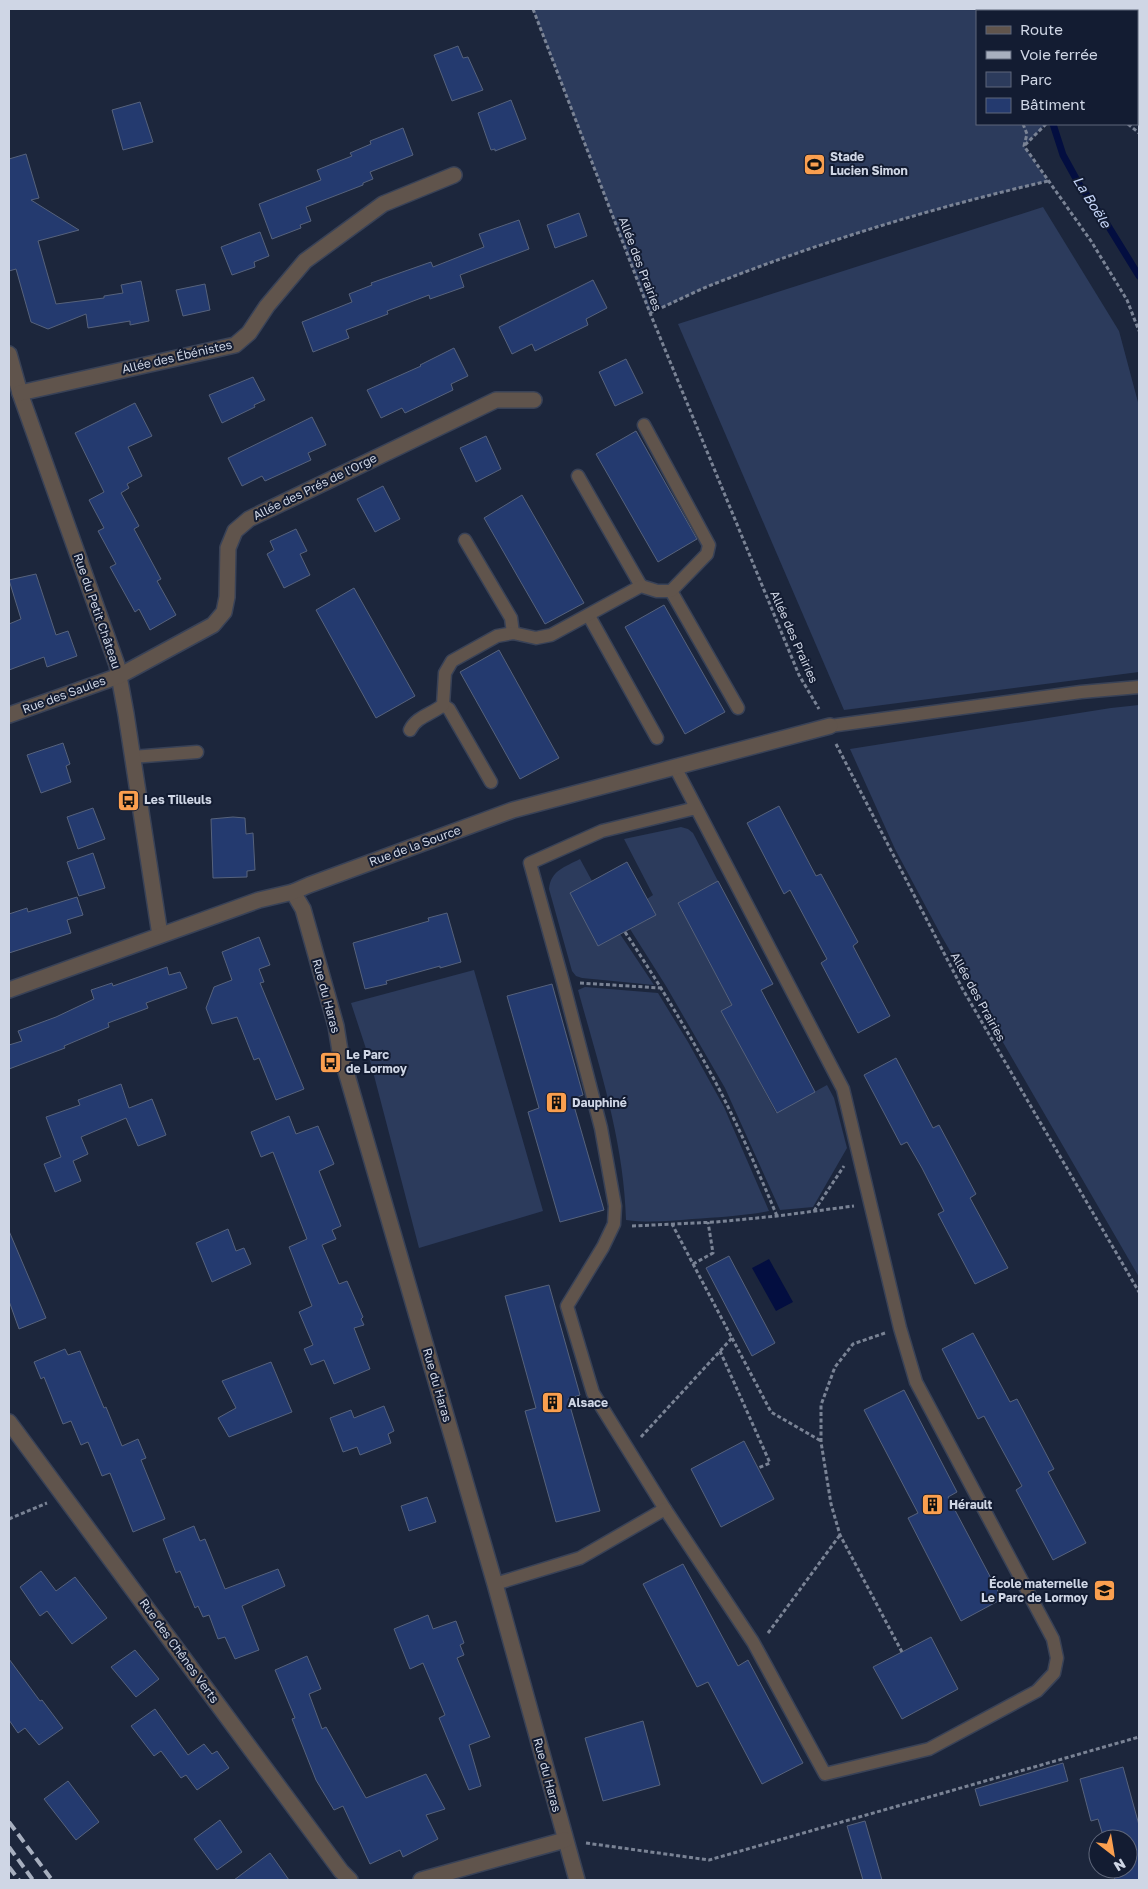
<svg xmlns="http://www.w3.org/2000/svg" width="1148" height="1889" font-family="'Golos Text',sans-serif">
	<style>
		.green { fill: #2c3b5c }
		.water { fill: #030e40 }
		.lines { fill: none; stroke-linecap: round; stroke-linejoin: round }
		.stream { stroke: #030e40; stroke-width: 7 }
		.building { fill: #243a6f; stroke: #56627c }
		.lane-casing { stroke: #394257; stroke-width: 15 }
		.street-casing { stroke: #394257; stroke-width: 18 }
		.path { stroke: #7a8395; stroke-width: 3; stroke-dasharray: 4 2.5; stroke-linecap: butt }
		.lane { stroke: #60544c; stroke-width: 12 }
		.street { stroke: #60544c; stroke-width: 15 }
		.rail { stroke: #a7afbf; stroke-width: 4; stroke-dasharray: 10 5; stroke-linecap: butt }
		.labels { text-anchor: middle; stroke-width: 4; stroke-linejoin: round; paint-order: stroke }
		.poi-label { font-size: 12px; font-weight: bold; fill: #cfd6e5; stroke: #131c32; text-anchor: start }
		.street-label { font-size: 12px; fill: #cfd6e5; stroke: #131c32 }
		.water-label { font-size: 14px; font-style: italic; fill: #c4d4f6; stroke: #131c32 }
	</style>
	<rect width="100%" height="100%" fill="#1c263c"/>
	<g class="green">
		<path d="M 533,9 L 1067,9 L 1067,11 L 977,11 L 977,124 L 1046,124 L 1024,146 L 1048,181 C 936,207 826,240 719,282 C 695,291 673,303 650,313 Z"/>
		<path d="M 1043,207 L 1119,331 L 1139,406 L 1139,672 L 844,710 L 678,324 Z"/>
		<path d="M 1139,705 L 1139,1277 L 942,937 L 895,849 L 850,749 L 1111,708 Z"/>
		<path d="M 681,827 L 688,829 L 693,833 L 718,881 L 678,903 L 732,1005 L 722,1011 L 776,1113 L 827,1085 L 834,1098 L 847,1148 L 813,1207 L 780,1210 L 725,1088 L 666,986 L 630,929 L 656,915 L 647,899 L 653,895 L 624,839 Z"/>
		<path d="M 580,859 L 592,881 L 570,893 L 598,946 L 620,934 L 654,985 L 582,978 L 576,976 L 572,971 L 549,889 C 551,870 565,867 580,859 Z"/>
		<path d="M 474,970 L 543,1211 L 419,1248 L 371,1064 L 351,1003 Z"/>
		<path d="M 585,987 L 658,993 L 688,1042 L 724,1107 L 769,1211 C 743,1216 718,1217 692,1219 C 670,1221 648,1223 626,1220 C 624,1141 599,1066 578,990 Z"/>
	</g>
	<g class="water">
		<path d="M 1102,9 L 1139,9 L 1139,75 L 1137,71 L 1137,11 L 1102,11 Z"/>
		<path d="M 769,1259 L 793,1302 L 776,1311 L 752,1268 Z"/>
	</g>
	<g class="lines">
		<g class="stream">
			<path d="M 1032,9 L 1032,11"/>
			<path d="M 1053,124 L 1063,155 L 1079,184 L 1107,224 L 1139,276"/>
		</g>
	</g>
	<g class="building">
		<path d="M 458,46 L 463,58 L 468,57 L 483,90 L 452,101 L 434,55 Z"/>
		<path d="M 511,100 L 526,139 L 495,151 L 495,149 L 491,150 L 478,113 Z"/>
		<path d="M 140,102 L 153,142 L 123,150 L 112,110 Z"/>
		<path d="M 403,128 L 413,155 L 370,172 L 373,179 L 363,183 L 363,185 L 306,207 L 311,221 L 300,225 L 301,228 L 272,239 L 259,204 L 321,180 L 317,170 L 352,156 L 350,153 L 371,144 L 370,141 Z"/>
		<path d="M 26,154 L 39,198 L 31,200 L 79,230 L 38,241 L 56,304 L 104,298 L 104,296 L 123,293 L 121,285 L 141,281 L 149,321 L 130,325 L 130,321 L 88,328 L 86,314 L 48,329 L 31,322 L 16,269 L 9,271 L 9,159 Z"/>
		<path d="M 579,213 L 587,236 L 555,248 L 547,225 Z"/>
		<path d="M 519,220 L 529,249 L 460,275 L 464,287 L 430,299 L 429,295 L 387,311 L 388,314 L 346,330 L 349,338 L 313,352 L 302,322 L 352,302 L 349,294 L 372,285 L 371,283 L 431,262 L 433,267 L 484,247 L 479,234 Z"/>
		<path d="M 260,232 L 269,256 L 254,262 L 255,267 L 232,275 L 221,247 Z"/>
		<path d="M 593,280 L 607,308 L 586,319 L 588,325 L 535,351 L 532,344 L 512,354 L 499,327 Z"/>
		<path d="M 205,284 L 210,310 L 183,316 L 176,290 Z"/>
		<path d="M 454,348 L 468,376 L 451,384 L 453,390 L 405,413 L 402,408 L 381,418 L 367,390 L 421,366 L 420,365 Z"/>
		<path d="M 626,359 L 643,393 L 615,406 L 599,372 Z"/>
		<path d="M 253,377 L 265,400 L 254,405 L 255,407 L 222,423 L 209,395 Z"/>
		<path d="M 135,403 L 152,436 L 128,447 L 142,476 L 127,484 L 129,488 L 121,493 L 139,526 L 134,529 L 161,579 L 157,581 L 176,615 L 150,630 L 139,609 L 135,612 L 110,567 L 116,564 L 98,531 L 104,528 L 89,500 L 104,492 L 75,433 Z"/>
		<path d="M 312,417 L 326,445 L 308,453 L 311,460 L 265,481 L 262,476 L 242,486 L 228,458 Z"/>
		<path d="M 636,431 L 697,539 L 658,562 L 596,454 Z"/>
		<path d="M 486,436 L 501,469 L 476,482 L 460,448 Z"/>
		<path d="M 383,486 L 400,519 L 375,532 L 357,499 Z"/>
		<path d="M 522,495 L 584,603 L 545,624 L 484,518 Z"/>
		<path d="M 296,529 L 307,551 L 300,554 L 310,575 L 284,588 L 267,554 L 274,550 L 270,541 Z"/>
		<path d="M 36,574 L 56,635 L 68,631 L 77,656 L 47,667 L 44,657 L 9,670 L 9,624 L 21,619 L 9,580 Z"/>
		<path d="M 354,588 L 415,696 L 376,718 L 316,610 Z"/>
		<path d="M 664,605 L 725,712 L 685,734 L 625,627 Z"/>
		<path d="M 499,650 L 559,758 L 520,779 L 460,672 Z"/>
		<path d="M 63,743 L 70,764 L 66,766 L 71,782 L 41,793 L 27,755 Z"/>
		<path d="M 779,806 L 816,876 L 821,874 L 858,942 L 853,946 L 890,1016 L 858,1033 L 821,963 L 827,959 L 813,933 L 790,890 L 784,894 L 747,823 Z"/>
		<path d="M 93,808 L 105,839 L 78,849 L 67,817 Z"/>
		<path d="M 233,817 L 245,818 L 246,834 L 253,833 L 255,870 L 247,871 L 247,877 L 213,878 L 211,819 Z"/>
		<path d="M 93,853 L 105,888 L 79,896 L 67,862 Z"/>
		<path d="M 627,862 L 656,915 L 598,946 L 570,893 Z"/>
		<path d="M 718,881 L 773,984 L 761,990 L 815,1092 L 777,1113 L 721,1011 L 732,1005 L 678,903 Z"/>
		<path d="M 77,897 L 83,915 L 67,920 L 71,933 L 9,953 L 9,914 L 27,908 L 28,912 Z"/>
		<path d="M 447,913 L 461,962 L 440,968 L 440,966 L 386,981 L 387,984 L 365,989 L 353,943 L 429,921 L 428,918 Z"/>
		<path d="M 259,937 L 270,965 L 259,969 L 264,982 L 260,983 L 304,1089 L 276,1100 L 259,1058 L 254,1060 L 237,1017 L 212,1024 L 206,1008 L 214,987 L 232,980 L 222,952 Z"/>
		<path d="M 167,967 L 169,975 L 180,972 L 187,988 L 146,1003 L 148,1008 L 108,1023 L 109,1027 L 64,1046 L 65,1048 L 9,1069 L 9,1045 L 22,1041 L 18,1031 L 56,1017 L 94,999 L 91,990 L 112,983 L 113,986 Z"/>
		<path d="M 552,984 L 583,1095 L 572,1099 L 604,1210 L 560,1222 L 528,1112 L 539,1108 L 507,996 Z"/>
		<path d="M 896,1058 L 933,1128 L 939,1125 L 976,1194 L 970,1198 L 1008,1268 L 975,1284 L 938,1214 L 944,1211 L 922,1168 L 907,1142 L 901,1145 L 864,1075 Z"/>
		<path d="M 121,1084 L 129,1108 L 152,1099 L 166,1135 L 138,1146 L 126,1118 L 81,1137 L 88,1154 L 73,1161 L 81,1181 L 55,1192 L 44,1164 L 61,1157 L 46,1117 L 80,1105 L 78,1100 Z"/>
		<path d="M 289,1116 L 296,1134 L 318,1126 L 334,1164 L 319,1171 L 341,1226 L 332,1230 L 336,1239 L 322,1245 L 339,1284 L 347,1281 L 363,1317 L 361,1319 L 364,1325 L 354,1328 L 370,1369 L 334,1384 L 324,1360 L 311,1365 L 304,1349 L 313,1345 L 299,1312 L 312,1306 L 289,1247 L 307,1239 L 273,1152 L 261,1157 L 251,1132 Z"/>
		<path d="M 228,1229 L 236,1251 L 244,1248 L 251,1264 L 212,1282 L 196,1243 Z"/>
		<path d="M 9,1231 L 46,1318 L 19,1329 L 9,1301 Z"/>
		<path d="M 729,1256 L 775,1343 L 752,1356 L 706,1268 Z"/>
		<path d="M 549,1285 L 580,1395 L 568,1399 L 600,1511 L 556,1522 L 525,1411 L 536,1408 L 505,1296 Z"/>
		<path d="M 973,1333 L 1010,1402 L 1017,1399 L 1054,1469 L 1048,1472 L 1086,1543 L 1053,1560 L 1016,1490 L 1022,1486 L 999,1444 L 984,1416 L 978,1419 L 942,1349 Z"/>
		<path d="M 65,1349 L 68,1355 L 80,1351 L 104,1408 L 106,1407 L 122,1446 L 138,1439 L 146,1458 L 141,1460 L 165,1519 L 133,1532 L 110,1473 L 102,1476 L 88,1442 L 81,1445 L 71,1421 L 63,1424 L 44,1377 L 41,1379 L 34,1362 Z"/>
		<path d="M 271,1362 L 292,1412 L 229,1437 L 218,1418 L 236,1408 L 222,1381 Z"/>
		<path d="M 904,1390 L 957,1492 L 948,1497 L 1002,1599 L 961,1621 L 908,1518 L 918,1513 L 864,1410 Z"/>
		<path d="M 384,1406 L 394,1431 L 388,1434 L 391,1443 L 360,1455 L 357,1447 L 343,1452 L 330,1418 L 351,1410 L 354,1418 Z"/>
		<path d="M 744,1441 L 774,1499 L 721,1527 L 691,1469 Z"/>
		<path d="M 427,1497 L 436,1522 L 409,1531 L 401,1506 Z"/>
		<path d="M 194,1526 L 200,1541 L 205,1539 L 225,1589 L 278,1569 L 285,1586 L 242,1606 L 259,1650 L 235,1659 L 225,1637 L 218,1639 L 209,1615 L 203,1617 L 198,1606 L 195,1608 L 180,1571 L 176,1573 L 163,1539 Z"/>
		<path d="M 683,1564 L 738,1666 L 748,1660 L 803,1763 L 762,1784 L 708,1682 L 697,1687 L 643,1584 Z"/>
		<path d="M 41,1571 L 56,1591 L 75,1577 L 107,1618 L 72,1644 L 47,1611 L 40,1616 L 20,1587 Z"/>
		<path d="M 428,1615 L 433,1629 L 456,1621 L 464,1643 L 460,1645 L 464,1655 L 457,1658 L 490,1737 L 469,1745 L 481,1786 L 469,1790 L 439,1718 L 445,1715 L 423,1663 L 410,1669 L 394,1629 Z"/>
		<path d="M 931,1637 L 958,1689 L 902,1719 L 873,1667 Z"/>
		<path d="M 135,1650 L 159,1679 L 136,1697 L 111,1667 Z"/>
		<path d="M 307,1656 L 321,1689 L 309,1694 L 322,1729 L 326,1727 L 366,1798 L 426,1774 L 445,1809 L 426,1815 L 438,1839 L 403,1857 L 400,1850 L 370,1864 L 343,1806 L 334,1810 L 316,1780 L 292,1719 L 295,1718 L 275,1670 Z"/>
		<path d="M 9,1659 L 40,1701 L 42,1700 L 63,1728 L 39,1745 L 25,1728 L 18,1733 L 9,1720 Z"/>
		<path d="M 155,1709 L 188,1755 L 204,1744 L 212,1754 L 217,1751 L 229,1768 L 197,1790 L 186,1775 L 181,1778 L 161,1751 L 154,1756 L 131,1726 Z"/>
		<path d="M 643,1721 L 660,1785 L 603,1801 L 585,1738 Z"/>
		<path d="M 1063,1763 L 1068,1781 L 980,1806 L 975,1789 Z"/>
		<path d="M 1123,1767 L 1139,1825 L 1139,1880 L 1115,1880 L 1112,1869 L 1128,1869 L 1128,1839 L 1104,1839 L 1098,1819 L 1091,1821 L 1080,1779 Z"/>
		<path d="M 68,1781 L 99,1822 L 76,1840 L 44,1799 Z"/>
		<path d="M 220,1820 L 242,1852 L 217,1870 L 194,1839 Z"/>
		<path d="M 865,1821 L 882,1880 L 863,1880 L 847,1826 Z"/>
		<path d="M 270,1853 L 289,1880 L 234,1880 Z"/>
	</g>
	<g class="lines">
		<defs>
			<g id="lane">
				<path d="M 578,476 L 641,586"/>
				<path d="M 465,540 L 511,618 L 513,633"/>
				<path d="M 671,591 L 738,708"/>
				<path d="M 589,616 L 657,738"/>
				<path d="M 443,705 L 449,709 L 491,782"/>
				<path d="M 830,726 L 1081,692 L 1139,687"/>
				<path d="M 410,730 C 416,717 432,714 443,705 L 445,673 L 452,661 L 497,636 L 513,633 L 536,638 L 551,635 L 641,586 L 657,591 L 671,591 L 707,554 L 709,545 L 644,425"/>
				<path d="M 132,757 L 197,752"/>
				<path d="M 675,767 L 843,1089 L 900,1328 L 916,1382 L 1053,1639 L 1057,1658 L 1054,1673 L 1037,1691 L 929,1749 L 825,1774 L 753,1642 L 665,1509 L 593,1393 L 567,1306 L 603,1247 L 614,1224 L 615,1206 L 601,1128 L 563,982 L 530,863 L 602,831 L 696,808"/>
				<path d="M 495,1584 L 580,1558 L 665,1509"/>
			</g>
			<g id="street">
				<path d="M 9,354 L 20,393 L 117,665 L 126,714 L 160,935"/>
				<path d="M 20,393 L 235,345 L 249,333 L 267,306 L 305,261 L 383,204 L 454,175"/>
				<path d="M 9,715 L 119,676 L 213,625 L 224,612 L 227,597 L 228,548 L 235,531 L 249,519 L 496,400 L 534,400"/>
				<path d="M 293,892 L 303,909 L 336,1026 L 340,1051 L 495,1584 L 577,1880"/>
				<path d="M 9,990 L 259,900 L 293,892 L 309,885 L 513,810 L 830,726"/>
				<path d="M 9,1422 L 341,1871 L 350,1880"/>
				<path d="M 421,1880 L 565,1840"/>
			</g>
		</defs>
		<use href="#lane" class="lane-casing"/>
		<use href="#street" class="street-casing"/>
		<g class="path">
			<path d="M 533,9 L 650,313 L 799,675 L 819,709"/>
			<path d="M 992,9 L 992,11"/>
			<path d="M 1067,9 L 1067,11"/>
			<path d="M 1023,124 L 1027,134 L 1024,146 L 1091,241 L 1127,300 L 1139,331"/>
			<path d="M 1128,124 L 1139,133"/>
			<path d="M 1025,145 L 1046,124"/>
			<path d="M 650,313 C 673,303 695,291 719,282 C 826,240 936,207 1048,181"/>
			<path d="M 836,744 L 962,988 L 1139,1292"/>
			<path d="M 625,932 C 653,974 679,1017 704,1061 C 732,1111 755,1164 777,1216"/>
			<path d="M 580,983 L 661,988"/>
			<path d="M 814,1211 L 844,1166"/>
			<path d="M 632,1226 L 716,1222 L 777,1216 L 854,1206"/>
			<path d="M 693,1264 L 713,1253 L 708,1222"/>
			<path d="M 885,1333 L 853,1344 L 835,1367 L 821,1405 L 821,1442 L 831,1504 L 840,1535 L 902,1652"/>
			<path d="M 732,1338 L 771,1412 L 821,1441"/>
			<path d="M 720,1351 L 770,1463 L 758,1468"/>
			<path d="M 641,1437 L 732,1338 L 672,1224"/>
			<path d="M 9,1519 L 47,1503"/>
			<path d="M 768,1633 L 840,1535"/>
			<path d="M 586,1843 L 709,1860 L 1139,1737"/>
		</g>
		<use href="#lane" class="lane"/>
		<use href="#street" class="street"/>
		<g class="rail">
			<path d="M 9,1822 L 52,1880"/>
			<path d="M 9,1847 L 33,1880"/>
			<path d="M 9,1867 L 19,1880"/>
		</g>
	</g>
	<defs>
		<symbol id="stadium-square" viewBox="-11 -11 22 22"><rect x="-9" y="-9" width="18" height="18" rx="4" fill="#fa9f4f" stroke="#131c32"/><path d="M0-5a6.5 5 0 1 0 0 10a6.5 5 0 1 0 0-10ZM-3.5-1.8h7v3.6h-7Z" fill="#111"/></symbol>
		<symbol id="bus-square" viewBox="-11 -11 22 22"><rect x="-9" y="-9" width="18" height="18" rx="4" fill="#fa9f4f" stroke="#131c32"/><path d="M-5-6H5V4H4V6H2V4H-2V6H-4V4H-5ZM-3.5-4V0h7V-4ZM-3.5 1.2v1.5H-2V1.2ZM2 1.2v1.5H3.5V1.2Z" fill="#111"/></symbol>
		<symbol id="building-square" viewBox="-11 -11 22 22"><rect x="-9" y="-9" width="18" height="18" rx="4" fill="#fa9f4f" stroke="#131c32"/><path d="M-4-6H4V6H1V3H-1V6H-4ZM-2.5-4.3h1.7v1.8h-1.7ZM.8-4.3h1.7v1.8H.8ZM-2.5-1h1.7V.8h-1.7ZM.8-1h1.7V.8H.8Z" fill="#111"/></symbol>
		<symbol id="school-square" viewBox="-11 -11 22 22"><rect x="-9" y="-9" width="18" height="18" rx="4" fill="#fa9f4f" stroke="#131c32"/><path d="M0-5L7-2L0 1L-7-2ZM-4 1L0 2.5L4 1V4Q0 6-4 4Z" fill="#111"/></symbol>
	</defs>
	<g fill-rule="evenodd">
		<use href="#stadium-square" x="802" y="152" width="25" height="25"/>
		<use href="#bus-square" x="116" y="788" width="25" height="25"/>
		<use href="#bus-square" x="318" y="1050" width="25" height="25"/>
		<use href="#building-square" x="544" y="1090" width="25" height="25"/>
		<use href="#building-square" x="540" y="1390" width="25" height="25"/>
		<use href="#building-square" x="920" y="1492" width="25" height="25"/>
		<use href="#school-square" x="1092" y="1578" width="25" height="25"/>
	</g>
	<g class="labels">
		<g class="poi-label">
			<text x="830" y="161">Stade<tspan x="830" dy="14">Lucien Simon</tspan></text>
			<text x="144" y="804">Les Tilleuls</text>
			<text x="346" y="1059">Le Parc<tspan x="346" dy="14">de Lormoy</tspan></text>
			<text x="572" y="1107">Dauphiné</text>
			<text x="568" y="1407">Alsace</text>
			<text x="949" y="1509">Hérault</text>
			<text x="1088" y="1588" text-anchor="end">École maternelle<tspan x="1088" dy="14">Le Parc de Lormoy</tspan></text>
		</g>
		<g class="street-label">
			<text transform="translate(640 264) rotate(69)" y="4">Allée des Prairies</text>
			<text transform="translate(177 357) rotate(-13)" y="4">Allée des Ébénistes</text>
			<text transform="translate(315 487) rotate(-26)" y="4">Allée des Prés de l'Orge</text>
			<text transform="translate(97 611) rotate(71)" y="4">Rue du Petit Château</text>
			<text transform="translate(794 637) rotate(66)" y="4">Allée des Prairies</text>
			<text transform="translate(64 695) rotate(-20)" y="4">Rue des Saules</text>
			<text transform="translate(415 846) rotate(-20)" y="4">Rue de la Source</text>
			<text transform="translate(326 996) rotate(75)" y="4">Rue du Haras</text>
			<text transform="translate(978 997) rotate(61)" y="4">Allée des Prairies</text>
			<text transform="translate(437 1385) rotate(74)" y="4">Rue du Haras</text>
			<text transform="translate(179 1651) rotate(54)" y="4">Rue des Chênes Verts</text>
			<text transform="translate(547 1775) rotate(75)" y="4">Rue du Haras</text>
		</g>
		<g class="water-label">
			<text transform="translate(1092 202) rotate(58)" y="5">La Boële</text>
		</g>
	</g>
	<rect width="1148" height="1889" fill="none" stroke="#cfd6e5" stroke-width="20"/>
	<rect x="976" y="10" width="162" height="115" fill="#131c32" stroke="#5e667a"/>
	<rect x="986" y="26" width="25" height="8" fill="#60544c" stroke="#5e667a"/>
	<text x="1020" y="35" font-size="15" fill="#cfd6e5">Route</text>
	<rect x="986" y="51" width="25" height="8" fill="#a7afbf" stroke="#5e667a"/>
	<text x="1020" y="60" font-size="15" fill="#cfd6e5">Voie ferrée</text>
	<rect x="986" y="72" width="25" height="15" fill="#2c3b5c" stroke="#5e667a"/>
	<text x="1020" y="85" font-size="15" fill="#cfd6e5">Parc</text>
	<rect x="986" y="98" width="25" height="15" fill="#243a6f" stroke="#5e667a"/>
	<text x="1020" y="110" font-size="15" fill="#cfd6e5">Bâtiment</text>
	<g transform="translate(1113 1854) rotate(149)"><circle r="24" fill="#131c32" stroke="#5e667a"/>
	<path d="M0-4L9 19L0 12L-9 19Z" fill="#fa9f4f"/>
	<text y="-8" font-size="14" font-weight="bold" text-anchor="middle" fill="#cfd6e5">N</text>
	</g>
</svg>
